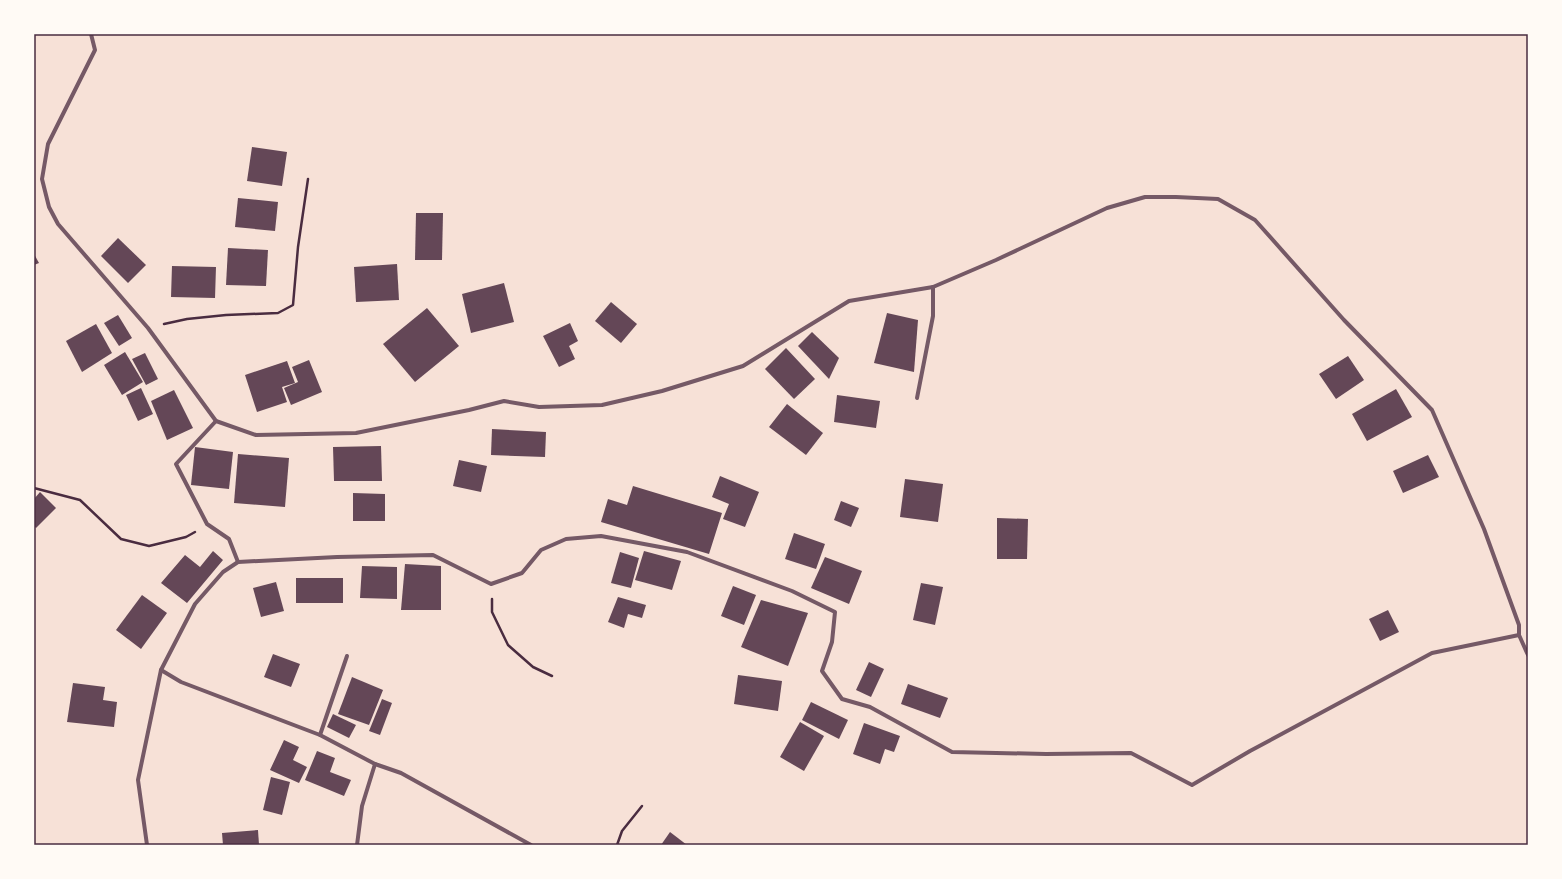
<svg xmlns="http://www.w3.org/2000/svg" width="1562" height="879" font-family="Manrope,sans-serif">
	<style>
		.building { fill: #644757 }
		.lines { fill: none; stroke-linecap: round; stroke-linejoin: round }
		.path { stroke: #4a2c40; stroke-width: 2.5 }
		.minor { stroke: #755966; stroke-width: 4 }
		.neatline { fill: none; stroke: #4a2c40; stroke-width: 1.5 }
	</style>
	<rect width="100%" height="100%" fill="#f7e1d7"/>
	<g class="building">
		<path d="M 252,147 L 287,152 L 282,186 L 247,181 Z"/>
		<path d="M 238,198 L 278,202 L 275,231 L 235,227 Z"/>
		<path d="M 416,213 L 443,213 L 442,260 L 415,260 Z"/>
		<path d="M 118,238 L 146,265 L 128,283 L 101,256 Z"/>
		<path d="M 228,248 L 268,250 L 266,286 L 226,285 Z"/>
		<path d="M 34,254 L 39,263 L 34,265 Z"/>
		<path d="M 397,264 L 399,300 L 356,302 L 354,267 Z"/>
		<path d="M 172,266 L 216,267 L 215,298 L 171,297 Z"/>
		<path d="M 504,283 L 514,322 L 471,333 L 462,294 Z"/>
		<path d="M 611,302 L 637,324 L 621,343 L 595,321 Z"/>
		<path d="M 427,308 L 459,346 L 415,382 L 383,344 Z"/>
		<path d="M 887,313 L 918,320 L 914,372 L 874,363 Z"/>
		<path d="M 118,315 L 132,338 L 119,346 L 104,323 Z"/>
		<path d="M 570,323 L 578,341 L 569,346 L 575,359 L 559,367 L 543,336 Z"/>
		<path d="M 96,324 L 112,353 L 82,372 L 66,341 Z"/>
		<path d="M 812,332 L 839,358 L 829,379 L 798,346 Z"/>
		<path d="M 786,348 L 815,379 L 794,399 L 765,369 Z"/>
		<path d="M 125,352 L 143,382 L 122,395 L 104,365 Z"/>
		<path d="M 145,353 L 158,379 L 146,385 L 132,359 Z"/>
		<path d="M 1348,356 L 1364,380 L 1336,399 L 1319,374 Z"/>
		<path d="M 309,360 L 322,392 L 291,405 L 284,388 L 298,382 L 292,367 Z"/>
		<path d="M 287,361 L 295,383 L 282,387 L 287,402 L 257,412 L 245,375 Z"/>
		<path d="M 141,388 L 153,414 L 138,421 L 126,395 Z"/>
		<path d="M 1396,389 L 1412,417 L 1367,441 L 1352,414 Z"/>
		<path d="M 174,390 L 193,428 L 167,440 L 151,401 Z"/>
		<path d="M 837,395 L 880,401 L 876,428 L 834,422 Z"/>
		<path d="M 787,404 L 823,433 L 806,455 L 769,427 Z"/>
		<path d="M 492,429 L 546,432 L 545,457 L 491,455 Z"/>
		<path d="M 381,446 L 382,481 L 334,481 L 333,447 Z"/>
		<path d="M 195,447 L 233,452 L 229,489 L 191,485 Z"/>
		<path d="M 238,454 L 289,458 L 285,507 L 234,503 Z"/>
		<path d="M 1428,455 L 1439,477 L 1403,493 L 1393,471 Z"/>
		<path d="M 459,460 L 487,466 L 481,492 L 453,486 Z"/>
		<path d="M 720,476 L 759,492 L 745,527 L 723,519 L 729,504 L 712,497 Z"/>
		<path d="M 905,479 L 943,484 L 938,522 L 900,517 Z"/>
		<path d="M 633,486 L 722,513 L 709,554 L 601,522 L 608,499 L 627,505 Z"/>
		<path d="M 40,492 L 56,508 L 36,528 L 34,526 L 34,499 Z"/>
		<path d="M 353,493 L 385,494 L 385,521 L 353,521 Z"/>
		<path d="M 841,501 L 859,508 L 851,527 L 834,520 Z"/>
		<path d="M 997,518 L 1028,519 L 1027,559 L 997,559 Z"/>
		<path d="M 794,533 L 825,544 L 816,569 L 785,559 Z"/>
		<path d="M 213,551 L 223,560 L 187,603 L 161,583 L 185,555 L 200,567 Z"/>
		<path d="M 644,551 L 681,561 L 672,590 L 635,580 Z"/>
		<path d="M 620,552 L 639,558 L 631,588 L 611,583 Z"/>
		<path d="M 825,557 L 862,571 L 849,604 L 811,588 Z"/>
		<path d="M 405,564 L 441,566 L 441,610 L 401,610 Z"/>
		<path d="M 362,566 L 397,567 L 397,599 L 360,598 Z"/>
		<rect x="296" y="578" width="47" height="25"/>
		<path d="M 276,582 L 284,611 L 261,617 L 253,588 Z"/>
		<path d="M 921,583 L 943,587 L 935,625 L 913,620 Z"/>
		<path d="M 733,586 L 756,595 L 744,625 L 721,616 Z"/>
		<path d="M 142,595 L 167,613 L 141,649 L 116,630 Z"/>
		<path d="M 618,597 L 646,605 L 642,618 L 628,614 L 624,628 L 608,622 Z"/>
		<path d="M 761,600 L 808,613 L 788,666 L 741,647 Z"/>
		<path d="M 1388,610 L 1399,632 L 1380,641 L 1369,619 Z"/>
		<path d="M 273,654 L 300,664 L 291,687 L 264,677 Z"/>
		<path d="M 869,662 L 884,669 L 871,697 L 856,690 Z"/>
		<path d="M 738,675 L 782,681 L 778,711 L 734,704 Z"/>
		<path d="M 352,677 L 383,690 L 369,725 L 338,714 Z"/>
		<path d="M 73,683 L 105,687 L 103,700 L 117,702 L 114,727 L 67,722 Z"/>
		<path d="M 908,684 L 948,698 L 940,718 L 901,704 Z"/>
		<path d="M 382,699 L 392,703 L 380,735 L 369,731 Z"/>
		<path d="M 811,702 L 848,720 L 839,739 L 802,720 Z"/>
		<path d="M 333,714 L 356,725 L 349,738 L 327,727 Z"/>
		<path d="M 800,722 L 824,736 L 804,771 L 780,757 Z"/>
		<path d="M 864,723 L 900,736 L 894,752 L 885,749 L 880,764 L 853,754 Z"/>
		<path d="M 284,740 L 299,747 L 293,760 L 307,767 L 299,783 L 270,770 Z"/>
		<path d="M 317,751 L 335,758 L 330,772 L 351,780 L 344,796 L 305,780 Z"/>
		<path d="M 271,777 L 290,782 L 282,815 L 263,810 Z"/>
		<path d="M 258,830 L 259,845 L 223,845 L 222,833 Z"/>
		<path d="M 670,832 L 687,845 L 661,845 Z"/>
	</g>
	<g class="lines">
		<g class="path">
			<path d="M 164,324 L 187,319 L 226,315 L 278,313 L 293,305 L 298,247 L 308,179"/>
			<path d="M 34,488 L 80,500 L 121,539 L 149,546 L 186,537 L 195,532"/>
			<path d="M 492,599 L 492,612 L 508,645 L 533,667 L 552,676"/>
			<path d="M 617,845 L 622,831 L 642,806"/>
		</g>
		<g class="minor">
			<path d="M 91,34 L 95,50 L 48,144 L 42,179 L 49,207 L 58,224 L 148,328 L 216,421 L 256,435 L 356,433 L 469,410 L 504,401 L 539,407 L 602,405 L 662,391 L 743,366 L 849,301 L 933,287 L 996,260 L 1107,208 L 1145,197 L 1176,197 L 1218,199 L 1255,220 L 1344,320 L 1432,410 L 1484,529 L 1519,625 L 1519,635 L 1528,655"/>
			<path d="M 917,398 L 933,316 L 933,287"/>
			<path d="M 216,421 L 176,464 L 207,524 L 229,539 L 238,562"/>
			<path d="M 161,670 L 181,682 L 320,735 L 375,764 L 401,773 L 531,845"/>
			<path d="M 320,735 L 347,656"/>
			<path d="M 147,845 L 138,780 L 161,670 L 195,604 L 223,572 L 238,562 L 337,557 L 433,555 L 491,584 L 522,573 L 541,550 L 566,539 L 601,536 L 687,552 L 792,591 L 835,612 L 832,642 L 822,671 L 842,699 L 870,707 L 952,752 L 1046,754 L 1131,753 L 1192,785 L 1250,751 L 1432,653 L 1519,635"/>
			<path d="M 357,845 L 362,806 L 375,764"/>
		</g>
	</g>
	<rect width="1562" height="879" fill="none" stroke="#fffaf5" stroke-width="70"/>
	<rect x="35" y="35" width="1492" height="809" class="neatline"/>
</svg>
